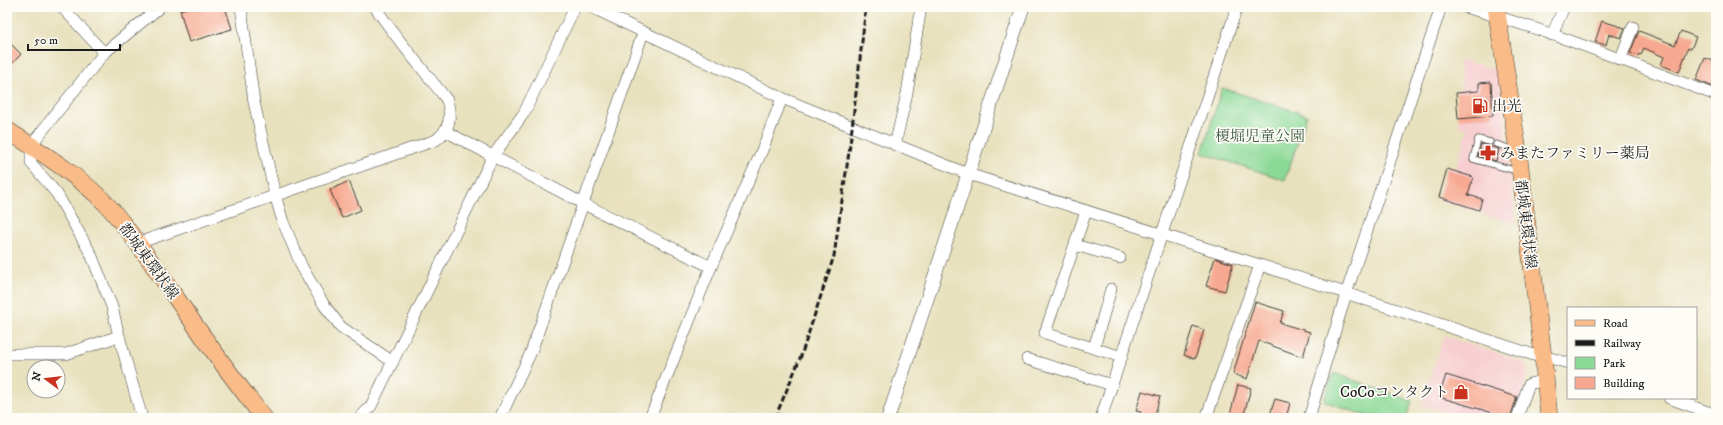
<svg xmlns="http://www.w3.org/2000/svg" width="1723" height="425" font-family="'IM FELL DW Pica','Noto Serif JP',serif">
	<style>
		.built { fill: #f7cfd1 }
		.green { fill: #8cd997; stroke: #547a5a }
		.building { fill: #f7a890 }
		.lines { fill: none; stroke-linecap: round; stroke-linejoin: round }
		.service-casing { stroke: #3b3a34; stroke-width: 7 }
		.minor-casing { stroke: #3b3a34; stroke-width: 12 }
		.tertiary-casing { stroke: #3b3a34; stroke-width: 14 }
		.primary-casing { stroke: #3b3a34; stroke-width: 18 }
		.service { stroke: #fff; stroke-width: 5.5 }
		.minor { stroke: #fff; stroke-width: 11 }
		.tertiary { stroke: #fff; stroke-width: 13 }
		.primary { stroke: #f9bc89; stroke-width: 17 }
		.rail { stroke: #1c1c1c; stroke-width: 3; stroke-dasharray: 6 3; stroke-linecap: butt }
		.labels { text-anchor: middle; stroke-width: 3.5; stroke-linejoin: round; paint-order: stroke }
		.poi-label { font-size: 15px; fill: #1c1c1c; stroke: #fdfcf7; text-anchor: start }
		.park-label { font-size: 15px; fill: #435e47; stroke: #fdfcf7 }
		.street-label { font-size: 15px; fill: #1c1c1c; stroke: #fdfcf7 }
	</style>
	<rect width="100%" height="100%" fill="#fdfcf7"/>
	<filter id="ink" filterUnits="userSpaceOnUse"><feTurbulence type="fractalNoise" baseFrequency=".025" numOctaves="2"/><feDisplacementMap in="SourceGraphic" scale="8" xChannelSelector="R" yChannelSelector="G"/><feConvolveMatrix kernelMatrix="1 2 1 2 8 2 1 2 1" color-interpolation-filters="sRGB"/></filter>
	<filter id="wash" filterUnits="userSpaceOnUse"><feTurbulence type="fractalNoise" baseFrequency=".012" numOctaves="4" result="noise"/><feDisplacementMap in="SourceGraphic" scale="16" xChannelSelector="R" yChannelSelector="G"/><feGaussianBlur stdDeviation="0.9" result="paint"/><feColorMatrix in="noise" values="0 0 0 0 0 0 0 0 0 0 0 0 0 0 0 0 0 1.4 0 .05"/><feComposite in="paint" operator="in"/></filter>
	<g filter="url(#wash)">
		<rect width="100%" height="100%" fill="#e8e1be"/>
		<g class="built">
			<path d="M 1459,59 L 1499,71 L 1516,224 L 1437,199 L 1447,166 L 1456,168 L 1468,129 L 1459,126 L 1456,90 L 1462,90 Z"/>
			<path d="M 1444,336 L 1524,362 L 1528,374 L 1514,418 L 1462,418 L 1421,405 Z"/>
		</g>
		<g class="green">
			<path d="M 1222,88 L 1307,115 L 1285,180 L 1202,153 Z"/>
			<path d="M 1333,373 L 1412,401 L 1406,418 L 1373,418 L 1324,401 Z"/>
		</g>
		<g id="blocks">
			<g class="building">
				<path d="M 190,7 L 225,7 L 232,29 L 189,42 L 180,10 Z"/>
				<path d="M 1602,21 L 1625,28 L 1621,38 L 1609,34 L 1606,45 L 1595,42 Z"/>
				<path d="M 1639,31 L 1675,45 L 1681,31 L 1696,37 L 1691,49 L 1688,48 L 1679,72 L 1661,65 L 1664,57 L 1644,48 L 1641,55 L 1639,54 L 1638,56 L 1630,53 Z"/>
				<path d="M 7,40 L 21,54 L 7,69 Z"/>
				<path d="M 1705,58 L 1716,62 L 1716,88 L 1696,80 Z"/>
				<path d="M 1491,82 L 1493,116 L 1458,119 L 1456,93 L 1479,91 L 1479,83 Z"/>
				<path d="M 1481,144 L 1499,149 L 1496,161 L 1478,156 Z"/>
				<path d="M 1447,169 L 1473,177 L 1468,195 L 1482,199 L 1479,210 L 1439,197 Z"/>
				<path d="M 349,181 L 361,210 L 342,218 L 330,190 Z"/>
				<path d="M 1215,258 L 1233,264 L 1225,291 L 1206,286 Z"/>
				<path d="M 1255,302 L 1284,311 L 1280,323 L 1310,332 L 1303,357 L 1259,341 L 1247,379 L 1233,374 Z"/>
				<path d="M 1193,326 L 1204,330 L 1195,359 L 1184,355 Z"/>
				<path d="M 1446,375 L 1517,397 L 1510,418 L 1439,397 Z"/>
				<path d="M 1238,385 L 1251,388 L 1243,418 L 1229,418 Z"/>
				<path d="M 1142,391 L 1160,396 L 1154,418 L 1140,418 L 1141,412 L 1136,411 Z"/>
				<path d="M 1275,399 L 1290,403 L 1286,418 L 1269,418 Z"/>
			</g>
		</g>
	</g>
	<g filter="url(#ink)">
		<use href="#blocks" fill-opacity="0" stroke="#3b3a34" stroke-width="1"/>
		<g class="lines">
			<defs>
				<g id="service">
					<path d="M 1490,142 L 1478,139 L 1473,159 L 1517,171"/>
					<path d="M 1496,144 L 1515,150"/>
				</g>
				<g id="minor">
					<path d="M 62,7 L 104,53"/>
					<path d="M 241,7 L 254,102 L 275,195 L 283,222 L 302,267 L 324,305 L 341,327 L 393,362"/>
					<path d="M 591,7 L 782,98 L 968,174 L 1260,265 L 1537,356 L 1543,356 L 1568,363"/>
					<path d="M 1464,7 C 1550,30 1633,65 1716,95"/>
					<path d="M 1552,35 L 1564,7"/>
					<path d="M 1620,60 L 1633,27"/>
					<path d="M 445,131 L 584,204 L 711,267"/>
					<path d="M 895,145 L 907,93 L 921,7"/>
					<path d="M 1086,211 L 1045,333 L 1122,357"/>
					<path d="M 138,243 L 436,140 C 450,130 452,116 447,100 C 423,69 397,40 375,7"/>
					<path d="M 1075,245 L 1120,258"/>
					<path d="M 1094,348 L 1111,289"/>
					<path d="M 7,354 L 66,354 L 119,336"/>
					<path d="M 1027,359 L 1112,385"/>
					<path d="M 1669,398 L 1716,415"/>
					<path d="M 142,418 L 119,336 L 112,307 L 91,254 L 57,194 L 31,163 L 31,145 L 104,53 L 160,7"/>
					<path d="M 360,418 L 371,406 L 493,156 L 524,113 L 575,7"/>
					<path d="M 500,418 L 531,352 L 643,33"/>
					<path d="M 650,418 L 711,267 L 763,148 L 782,98"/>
					<path d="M 1101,418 L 1237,7"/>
					<path d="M 1206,418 L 1260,265"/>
					<path d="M 1309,418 L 1346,294 L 1441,7"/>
					<path d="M 1517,418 L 1529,384 L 1545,380"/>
				</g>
				<path id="tertiary" d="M 888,418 L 1023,7"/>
				<g id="primary">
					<path d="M 1496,7 L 1518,151 L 1543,356 L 1549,418"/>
					<path d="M 7,130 C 39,151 84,179 109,207 C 133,234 153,265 174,295 C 203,337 232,378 264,418"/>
				</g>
			</defs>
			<use href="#service" class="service-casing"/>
			<use href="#minor" class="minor-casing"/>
			<use href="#tertiary" class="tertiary-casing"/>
			<use href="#primary" class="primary-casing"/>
			<use href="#service" class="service"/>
			<use href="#minor" class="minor"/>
			<use href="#tertiary" class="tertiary"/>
			<use href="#primary" class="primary"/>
			<path class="rail" d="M 775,418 L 801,356 L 834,256 L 850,145 L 866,7"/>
		</g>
	</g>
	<defs>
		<symbol id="fuel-bare" viewBox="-9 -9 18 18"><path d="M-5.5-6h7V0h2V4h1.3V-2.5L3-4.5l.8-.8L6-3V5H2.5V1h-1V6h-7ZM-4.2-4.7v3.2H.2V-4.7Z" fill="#c8321e" stroke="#fdfcf7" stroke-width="2.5" paint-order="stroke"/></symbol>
		<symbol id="pharmacy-bare" viewBox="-9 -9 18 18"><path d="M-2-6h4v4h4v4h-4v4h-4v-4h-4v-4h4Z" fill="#c8321e" stroke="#fdfcf7" stroke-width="2.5" paint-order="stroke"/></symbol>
		<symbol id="shop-bare" viewBox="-9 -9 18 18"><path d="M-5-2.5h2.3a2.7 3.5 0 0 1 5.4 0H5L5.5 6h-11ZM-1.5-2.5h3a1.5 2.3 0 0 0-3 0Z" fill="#c8321e" stroke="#fdfcf7" stroke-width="2.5" paint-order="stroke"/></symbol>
	</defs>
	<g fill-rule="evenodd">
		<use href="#fuel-bare" x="1469" y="95" width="22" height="22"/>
		<use href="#pharmacy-bare" x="1477" y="142" width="22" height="22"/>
		<use href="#shop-bare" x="1450" y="381" width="22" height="22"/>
	</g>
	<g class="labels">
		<g class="poi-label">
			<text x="1492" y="111">出光</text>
			<text x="1500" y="158">みまたファミリー薬局</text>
			<text x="1449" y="397" text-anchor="end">CoCoコンタクト</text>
		</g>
		<g class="park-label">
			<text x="1260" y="141">榎堀児童公園</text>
		</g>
		<g class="street-label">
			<text transform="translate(1526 224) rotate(83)" y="5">都城東環状線</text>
			<text transform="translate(149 261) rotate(54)" y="5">都城東環状線</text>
		</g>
	</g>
	<rect width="1723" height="425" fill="none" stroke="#fdfcf7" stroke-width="24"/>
	<rect x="1567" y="307" width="130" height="92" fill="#fdfcf7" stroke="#a3a29f"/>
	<rect x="1575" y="320" width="20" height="6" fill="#f9bc89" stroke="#a3a29f"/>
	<text x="1603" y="327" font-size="12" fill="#1c1c1c">Road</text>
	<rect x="1575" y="340" width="20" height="6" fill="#1c1c1c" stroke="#a3a29f"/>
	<text x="1603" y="347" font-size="12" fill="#1c1c1c">Railway</text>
	<rect x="1575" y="357" width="20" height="12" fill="#8cd997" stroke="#a3a29f"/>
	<text x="1603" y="367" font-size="12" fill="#1c1c1c">Park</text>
	<rect x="1575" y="377" width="20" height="12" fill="#f7a890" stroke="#a3a29f"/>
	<text x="1603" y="387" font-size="12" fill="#1c1c1c">Building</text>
	<g transform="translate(46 379) rotate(285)"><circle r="19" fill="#fdfcf7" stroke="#a3a29f"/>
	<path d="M0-3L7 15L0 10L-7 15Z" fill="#c8321e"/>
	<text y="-6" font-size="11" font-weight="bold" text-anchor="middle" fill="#1c1c1c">N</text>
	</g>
	<path d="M28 44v6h92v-6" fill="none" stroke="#1c1c1c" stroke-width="2"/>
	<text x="34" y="44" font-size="12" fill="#1c1c1c" stroke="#fdfcf7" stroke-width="3" paint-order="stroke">50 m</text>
</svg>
